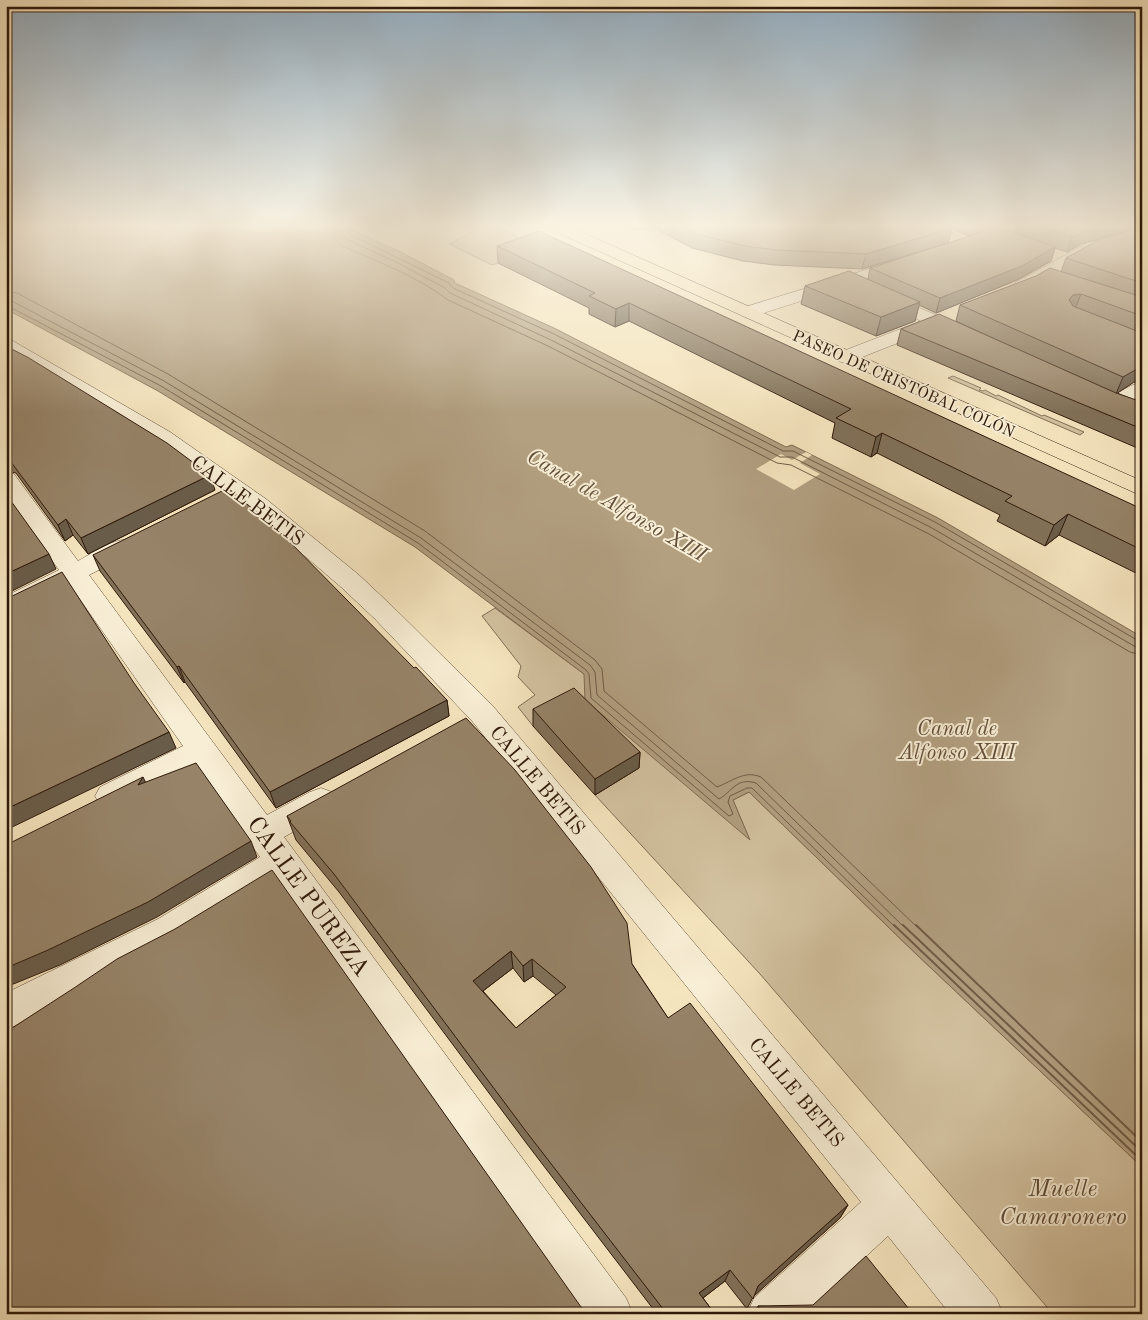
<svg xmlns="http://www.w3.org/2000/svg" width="1148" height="1320" font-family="'Old Standard TT',serif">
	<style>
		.green { fill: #d3c2a0; stroke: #816e55 }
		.water { fill: #b2a081; stroke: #7e6a51 }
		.pier { fill: #f5e5bf }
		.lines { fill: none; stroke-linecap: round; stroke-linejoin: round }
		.shore-far1 { stroke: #705c46; stroke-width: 1 }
		.shore { stroke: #705c46; stroke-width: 2 }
		.street-casing { stroke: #604c37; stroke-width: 1 }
		.primary-casing { stroke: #2f190a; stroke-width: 1 }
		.street { fill: #f8eed5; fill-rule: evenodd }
		.primary { fill: #f5e5bf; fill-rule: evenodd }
		.wall { fill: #817159; stroke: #2f190a; fill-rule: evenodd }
		.shaded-wall { fill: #695c49; stroke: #2f190a }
		.building { fill: #968368; stroke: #2f190a; fill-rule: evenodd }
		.labels { text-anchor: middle; stroke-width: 4; stroke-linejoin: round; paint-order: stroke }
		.far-street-label { font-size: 16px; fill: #2f190a; stroke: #f8eed5 }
		.street-label { font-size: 20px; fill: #2f190a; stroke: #f8eed5 }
		.water-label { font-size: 21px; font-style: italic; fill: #634f3a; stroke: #f8eed5 }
		.near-street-label { font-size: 24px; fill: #2f190a; stroke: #f8eed5 }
		.near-park-label { font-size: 24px; font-style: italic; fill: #604c37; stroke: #f8eed5 }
	</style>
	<rect width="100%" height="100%" fill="#f5e5bf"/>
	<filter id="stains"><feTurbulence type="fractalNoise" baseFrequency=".004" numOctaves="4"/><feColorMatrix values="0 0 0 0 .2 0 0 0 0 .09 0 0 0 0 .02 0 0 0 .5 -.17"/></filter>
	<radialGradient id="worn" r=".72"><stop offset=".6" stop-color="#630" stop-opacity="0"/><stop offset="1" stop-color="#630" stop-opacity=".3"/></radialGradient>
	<g class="green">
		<path d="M 473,227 L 496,227 L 541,248 L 492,265 L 449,244 L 478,229 Z"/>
		<path d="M 953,376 L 981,388 L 979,390 L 983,391 L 985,390 L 996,396 L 998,395 L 1042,416 L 1044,415 L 1084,432 L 1080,435 L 948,378 Z"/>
		<path d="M 495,608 L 584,674 L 749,839 L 733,800 L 749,792 L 915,953 L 1142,1167 L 1142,1314 L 1053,1314 L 760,974 L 595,795 L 638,768 L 533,726 L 518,707 L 535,695 L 518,677 L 521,666 L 482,616 Z"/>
	</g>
	<path class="water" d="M 6,227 L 346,227 L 399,251 L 454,280 L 455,283 L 556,329 L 786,447 L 792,445 L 938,518 L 1142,637 L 1142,1167 L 915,953 L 749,792 L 733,800 L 750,840 L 585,700 L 584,674 L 415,547 L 158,391 L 6,309 Z"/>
	<path class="pier" d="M 806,452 L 812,455 L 800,463 L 820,474 L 794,490 L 756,469 L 781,454 L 792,460 Z"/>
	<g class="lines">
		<g class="shore-far1">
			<path d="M 332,227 L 334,237 L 340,245 C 376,261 417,276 448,300 L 548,346 L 777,463 L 791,465 L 929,534 L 1130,652 L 1142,655"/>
			<path d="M 339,227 L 341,234 L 346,239 L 398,263 L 445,288 L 450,293 L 551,340 L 780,457 L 792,457 L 932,528 L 1134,646 L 1142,647"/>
			<path d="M 346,227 L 349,234 L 449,283 L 453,288 L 554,334 L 783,451 L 793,451 L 935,522 L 1137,640 L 1142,641"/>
			<path d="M 6,291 L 17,293 L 168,374 L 425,531 L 595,660 L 602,669 L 604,691 L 717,787 C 733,781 744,770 761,777 L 917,927"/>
			<path d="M 6,298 L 164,381 L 421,538 L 590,665 L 595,672 L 597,695 L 719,799 C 732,792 736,777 756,783 L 904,927"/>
			<path d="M 6,305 L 161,386 L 418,543 L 586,670 L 589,674 L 591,698 L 729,816 L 733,814 L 728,802 L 730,796 L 747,788 L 752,788 L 895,927"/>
		</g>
		<g class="shore">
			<path d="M 894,925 L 1142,1161"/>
			<path d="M 903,925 L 1142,1152"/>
			<path d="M 916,925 L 1142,1142"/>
		</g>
		<defs>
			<g id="street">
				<path d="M 999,227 L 1021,227 L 1018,230 L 976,246 L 964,246 L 962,243 L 964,240 Z"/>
				<path d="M 1142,228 L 1142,238 C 1127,241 1111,244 1097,251 C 1077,260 1036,296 1015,291 L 1013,287 L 1015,283 L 1087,243 Z"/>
				<path d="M 905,258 L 911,260 L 913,263 L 911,266 L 754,316 L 748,317 L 742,316 L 739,312 L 742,308 Z"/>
				<path d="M 883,292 L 968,329 L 971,333 L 968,337 L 962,338 L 956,337 L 936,328 L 852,361 L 845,363 L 838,361 L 836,357 L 838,353 L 921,321 L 877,301 L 874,297 L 877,293 Z"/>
				<path d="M 6,339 L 13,341 L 170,432 L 266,499 L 359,575 L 393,607 L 492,705 L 996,1298 L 1003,1314 L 950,1314 L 888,1236 L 804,1314 L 747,1314 L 754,1298 L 861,1202 L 472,721 L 375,619 L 341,587 L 250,509 L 154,442 L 6,353 Z"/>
				<path d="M 1142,382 L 1142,397 C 1131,404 1122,412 1109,408 L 1106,404 C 1113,394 1130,385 1142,382 Z"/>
				<path d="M 6,472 L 14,474 L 78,561 C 95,552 118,535 138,540 L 141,545 L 138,550 L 89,575 L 267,815 L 310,792 L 321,788 L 332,792 L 337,801 L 332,810 L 284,837 L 626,1298 L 633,1314 L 582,1314 L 278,881 L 182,941 L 6,1030 L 6,993 L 158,919 L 260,857 L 197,767 L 122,805 L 111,809 L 100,805 L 95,796 L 100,787 L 183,746 L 70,585 L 15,613 L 6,616 L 6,596 L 59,570 L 6,495 Z"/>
			</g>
			<path id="primary" d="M 549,227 L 570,227 L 1142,481 L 1142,496 L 552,230 Z"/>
		</defs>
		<use href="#street" class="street-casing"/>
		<use href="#primary" class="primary-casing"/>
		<use href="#street" class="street"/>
		<use href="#primary" class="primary"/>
	</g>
	<g class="wall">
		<path d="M 626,227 L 647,227 L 639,230 L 630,229 Z"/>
		<path d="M 652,227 L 993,227 L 969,236 L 952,229 L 948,243 L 862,269 L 775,265 L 743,261 L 692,248 Z"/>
		<path d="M 1016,227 L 1141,227 L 1081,244 L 1067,252 L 1055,248 L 1051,261 L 1017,280 L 936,313 L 919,305 L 915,321 L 876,336 L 801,304 L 805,286 L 868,279 L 870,268 L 1014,233 Z"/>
		<path d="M 1142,227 L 1142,381 L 1134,382 L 1117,393 L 1137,401 L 1142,390 L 1142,450 L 897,345 L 901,329 L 1014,348 L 956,321 L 960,305 L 1061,272 L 1066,258 Z"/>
		<path d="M 497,246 L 1142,509 L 1142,576 L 1059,535 L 1045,546 L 997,521 L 1000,515 L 877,453 L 871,457 L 832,438 L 835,423 L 629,321 L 615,327 L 589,314 L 589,308 L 498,263 Z"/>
		<path d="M 6,346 L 215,490 L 88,554 L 73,535 L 65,541 L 16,473 L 6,471 Z"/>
		<path d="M 93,555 L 414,668 L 447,700 L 449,716 L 276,808 L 185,682 L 184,683 L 100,571 Z"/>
		<path d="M 533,709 L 640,752 L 639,768 L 595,795 L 533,726 Z"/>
		<path d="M 287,816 L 632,964 L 668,1018 L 848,1205 L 840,1218 L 754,1295 L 747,1309 L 725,1281 L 703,1298 L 715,1314 L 657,1314 L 527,1144 L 339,892 L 296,840 ZM 513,968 L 524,982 L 533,976 L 556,995 L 516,1028 L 483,991 Z"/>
		<path d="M 758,1306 L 913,1314 L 753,1314 Z"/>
	</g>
	<g class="shaded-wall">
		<path d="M 640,227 L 647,227 L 639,230 Z"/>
		<path d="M 972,227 L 993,227 L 969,236 Z"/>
		<path d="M 1096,227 L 1141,227 L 1081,244 L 1067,252 L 1072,237 L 1087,230 Z"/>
		<path d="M 952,228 L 948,243 L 862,269 L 866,254 Z"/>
		<path d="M 1055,247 L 1051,261 L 1017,280 L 936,313 L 940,298 Z"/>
		<path d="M 1081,294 L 1075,309 L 1069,300 L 1073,295 Z"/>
		<path d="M 920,302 L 915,321 L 876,336 L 881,317 Z"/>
		<path d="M 629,303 L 629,321 L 615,327 L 616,309 Z"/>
		<path d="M 1142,366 L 1142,381 L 1134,382 L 1116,394 L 1123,377 Z"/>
		<path d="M 882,433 L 877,453 L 871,457 L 876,437 Z"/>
		<path d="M 210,475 L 215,490 L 88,554 L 81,538 Z"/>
		<path d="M 1068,514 L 1059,535 L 1045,546 L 1054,525 Z"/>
		<path d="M 66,519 L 73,535 L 65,541 L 58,525 Z"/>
		<path d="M 49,554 L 56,569 L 6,594 L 6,574 Z"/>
		<path d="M 179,666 L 185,682 L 184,683 L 177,667 Z"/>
		<path d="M 447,700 L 449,716 L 276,808 L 270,792 Z"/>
		<path d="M 169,732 L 176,748 L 6,830 L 6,809 Z"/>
		<path d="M 640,752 L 639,768 L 595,795 L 595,779 Z"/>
		<path d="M 143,777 L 151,793 L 138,785 Z"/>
		<path d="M 251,841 L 257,857 L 157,917 L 60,965 L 6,987 L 6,968 Z"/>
		<path d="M 511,951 L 513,968 L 475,997 L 473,981 Z"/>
		<path d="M 532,959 L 533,976 L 524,982 L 523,966 Z"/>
		<path d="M 848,1205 L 840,1218 L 753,1297 L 758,1286 Z"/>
		<path d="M 730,1270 L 725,1281 L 695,1304 L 699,1293 Z"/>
	</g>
	<g class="building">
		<path d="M 681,227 L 950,227 L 952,228 L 866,254 L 777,250 L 745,246 L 693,233 Z"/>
		<path d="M 998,227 L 1055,247 L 1022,266 L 940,298 L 870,268 Z"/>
		<path d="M 1042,227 L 1096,227 L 1087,230 L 1072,237 Z"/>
		<path d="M 1142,227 L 1142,283 L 1066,258 L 1100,239 Z"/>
		<path d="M 539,231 L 1142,509 L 1142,550 L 1068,514 L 1054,525 L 1005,501 L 1012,496 L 882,433 L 876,437 L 836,418 L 851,409 L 629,303 L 616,309 L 589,296 L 595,293 L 497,246 Z"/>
		<path d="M 1050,268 L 1142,297 L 1142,316 L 1081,294 L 1073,295 L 1069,300 L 1073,306 L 1142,333 L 1142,366 L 1123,377 L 960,305 L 1036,276 Z"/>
		<path d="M 849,271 L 920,302 L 881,317 L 805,286 Z"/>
		<path d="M 939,314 L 1116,393 L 1142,402 L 1142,429 L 901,329 Z"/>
		<path d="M 6,346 L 29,358 L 167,443 L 210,475 L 81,538 L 66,519 L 58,525 L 8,458 L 6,457 Z"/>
		<path d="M 228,488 L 279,531 L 414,668 L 416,667 L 447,700 L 270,792 L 179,666 L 177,667 L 93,555 Z"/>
		<path d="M 6,494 L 49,554 L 6,574 Z"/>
		<path d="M 62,572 L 134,683 L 169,732 L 6,809 L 6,599 Z"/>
		<path d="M 574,688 L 640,752 L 595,779 L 533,709 Z"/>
		<path d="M 466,718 L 515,770 L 591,867 L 627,923 L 632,964 L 668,1018 L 690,1003 L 848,1205 L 758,1286 L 753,1299 L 730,1270 L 699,1293 L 715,1314 L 667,1314 L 525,1130 L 334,874 L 290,822 L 291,821 L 287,816 ZM 511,951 L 523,966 L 532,959 L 566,987 L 516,1028 L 473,981 Z"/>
		<path d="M 196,763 L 251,841 L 148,902 L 48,950 L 6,968 L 6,845 L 143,777 L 138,785 Z"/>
		<path d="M 272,870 L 586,1314 L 6,1314 L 6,1032 L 74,988 L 117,959 L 175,929 Z"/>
		<path d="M 866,1256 L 913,1314 L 764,1314 L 758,1306 L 813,1305 Z"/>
	</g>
	<linearGradient id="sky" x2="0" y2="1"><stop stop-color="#92acbf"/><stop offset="0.55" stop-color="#faf3e2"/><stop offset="1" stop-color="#faf3e2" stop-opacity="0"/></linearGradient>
	<rect width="1148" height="412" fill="url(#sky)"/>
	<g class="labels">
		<g class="far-street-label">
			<text transform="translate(904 383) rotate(24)" y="6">PASEO DE CRISTÓBAL COLÓN</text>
		</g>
		<g class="street-label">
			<text transform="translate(248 500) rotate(37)" y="7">CALLE BETIS</text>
			<text transform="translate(538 780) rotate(50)" y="7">CALLE BETIS</text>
			<text transform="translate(797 1092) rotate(50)" y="7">CALLE BETIS</text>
		</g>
		<g class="water-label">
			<text transform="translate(617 505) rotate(30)" y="7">Canal de Alfonso XIII</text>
			<text x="957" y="735">Canal de<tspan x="957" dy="24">Alfonso XIII</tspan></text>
		</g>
		<g class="near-street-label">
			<text transform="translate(309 896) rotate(54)" y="8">CALLE PUREZA</text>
		</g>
		<g class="near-park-label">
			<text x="1063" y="1196">Muelle<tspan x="1063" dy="28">Camaronero</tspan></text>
		</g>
	</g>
	<rect width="1148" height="1320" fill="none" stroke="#f5e5bf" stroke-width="25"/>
	<rect x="8" y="8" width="1133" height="1305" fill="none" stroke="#2f190a" stroke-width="2.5"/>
	<rect x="12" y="12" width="1123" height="1295" fill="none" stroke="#2f190a"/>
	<rect width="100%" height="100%" filter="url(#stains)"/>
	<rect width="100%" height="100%" fill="url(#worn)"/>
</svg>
